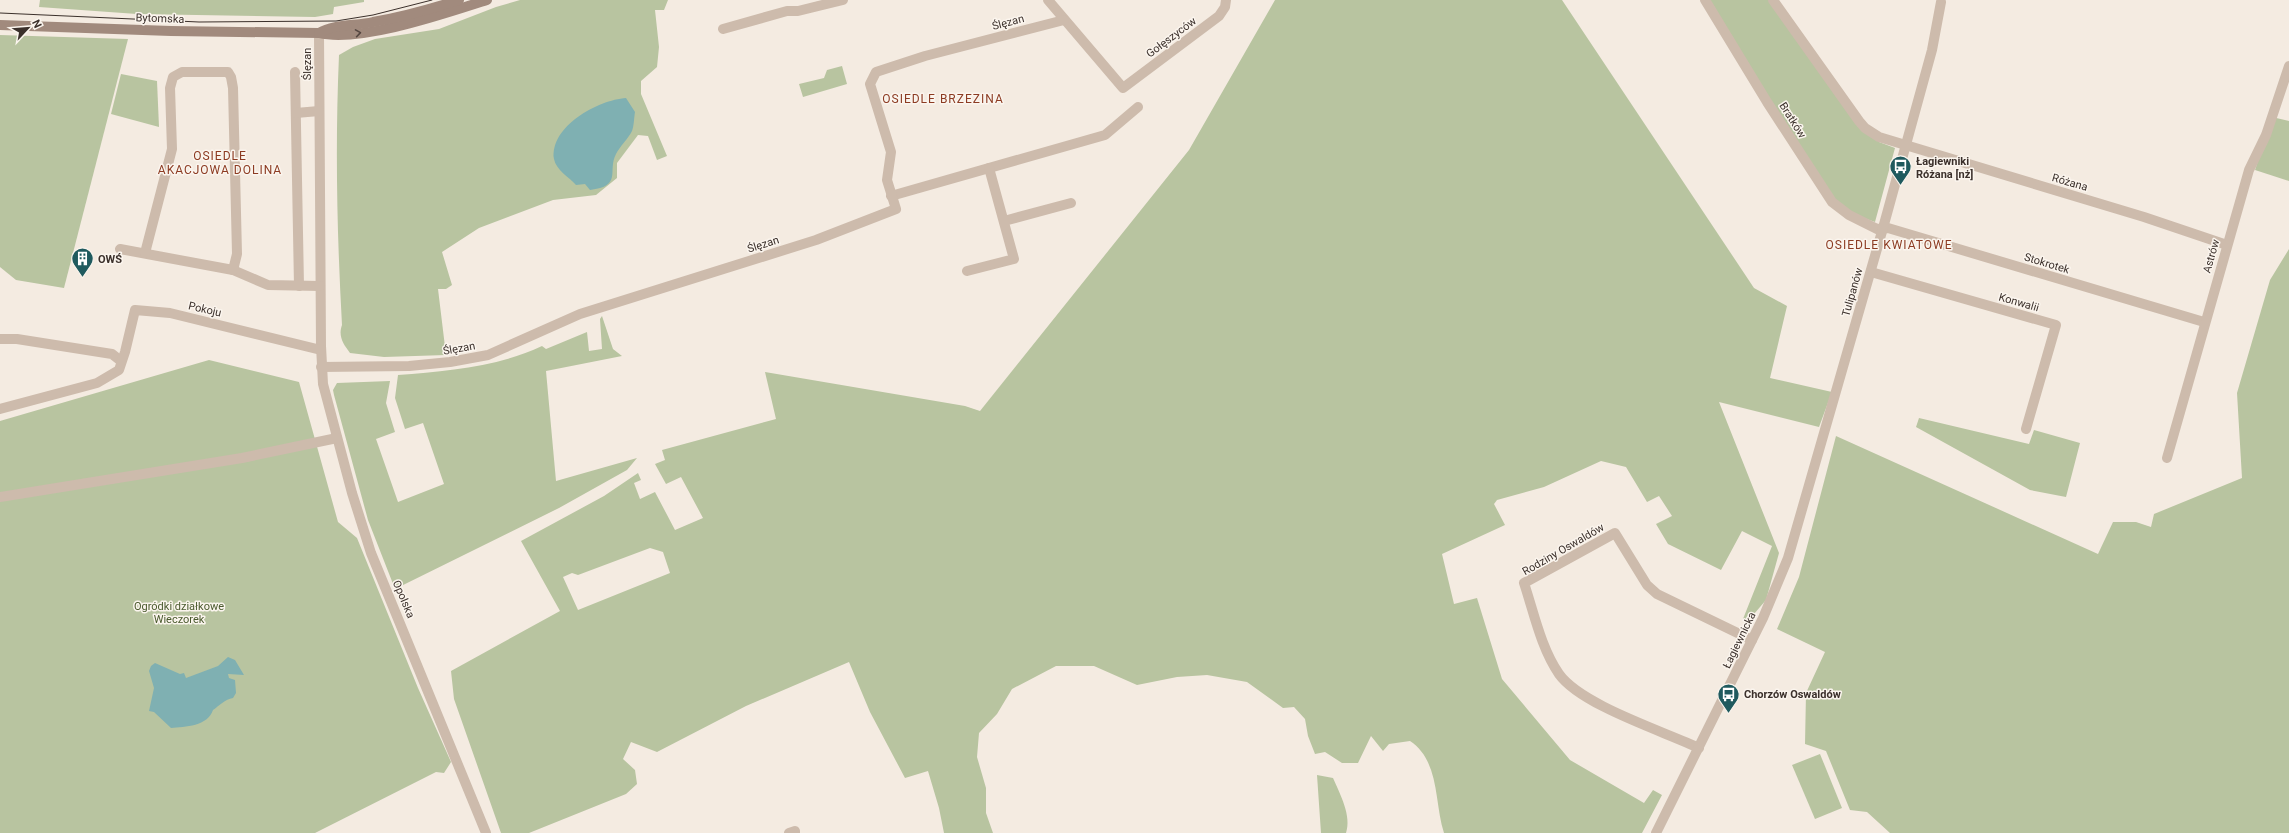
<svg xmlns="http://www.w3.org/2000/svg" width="2289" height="833" font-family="Roboto,sans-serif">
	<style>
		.green { fill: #b8c4a0; fill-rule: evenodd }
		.water { fill: #7fb0b2 }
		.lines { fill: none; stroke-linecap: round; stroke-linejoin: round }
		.minor { stroke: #cdbbac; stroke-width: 10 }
		.tertiary { stroke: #cdbbac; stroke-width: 10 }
		.secondary { stroke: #a18a7d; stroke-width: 10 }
		.tram { stroke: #3b302b; stroke-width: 1 }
		.oneway { stroke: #544640 }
		.labels { text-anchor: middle; stroke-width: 3; stroke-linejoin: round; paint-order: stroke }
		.street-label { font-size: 11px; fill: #3b302b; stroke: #fbf5ee }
		.poi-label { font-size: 11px; font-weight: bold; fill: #3b302b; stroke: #fbf5ee; text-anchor: start }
		.park-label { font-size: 11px; fill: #4a5a2e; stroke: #fbf5ee }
		.neighbourhood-label { font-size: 12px; letter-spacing: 1px; fill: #8c3b22; stroke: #fbf5ee }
	</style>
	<rect width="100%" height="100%" fill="#f4ebe1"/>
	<g class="green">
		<path d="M 40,0 L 364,0 L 364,2 L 334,7 L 333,14 L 315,17 L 137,14 L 39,7 Z"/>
		<path d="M 520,0 L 668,0 L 664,10 L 655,10 L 659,47 L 657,67 L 641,81 L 641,94 L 667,156 L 657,160 L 648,136 L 638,135 L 617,163 L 617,178 L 596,195 L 553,200 L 479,228 L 442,252 L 452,285 L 446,289 L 438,289 L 446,355 L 384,357 L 350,353 C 343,344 338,336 342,325 C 337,235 335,146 339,55 L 353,47 L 375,39 L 439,29 L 496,7 Z"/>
		<path d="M 1275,0 L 1562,0 L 1754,288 L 1787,306 L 1770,378 L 1832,392 L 1819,427 L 1719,402 L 1779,553 L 1766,600 L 1748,621 L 1743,619 L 1772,546 L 1742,531 L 1721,570 L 1668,544 L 1656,524 L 1672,516 L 1659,496 L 1647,502 L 1626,467 L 1601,461 L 1544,487 L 1497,500 L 1494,504 L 1505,525 L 1442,554 L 1454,604 L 1477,598 L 1502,679 L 1570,760 L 1644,803 L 1653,790 L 1662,795 L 1642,833 L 1444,833 C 1434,802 1440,761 1410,741 L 1389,744 L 1383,751 L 1371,736 L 1358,763 L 1342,763 L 1325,752 L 1315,754 L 1308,736 L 1305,719 L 1294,707 L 1283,708 L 1247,682 L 1207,675 L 1177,677 L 1137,685 L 1094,666 L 1056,666 L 1012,689 L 997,714 L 979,733 L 977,757 L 986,788 L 986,813 L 993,833 L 944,833 L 939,808 L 928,771 L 905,778 L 870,712 L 849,662 L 746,706 L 657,752 L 631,742 L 623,759 L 635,770 L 637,784 L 626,794 L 529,833 L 501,833 L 454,699 L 451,671 L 560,611 L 521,541 L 604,496 L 638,473 L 641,480 L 634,483 L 640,499 L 655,492 L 675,530 L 703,518 L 681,477 L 666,484 L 655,464 L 665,460 L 662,450 L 776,419 L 765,372 L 965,406 L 980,411 L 1189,150 ZM 650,548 L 663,552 L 670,573 L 578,610 L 563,577 L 572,573 L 578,575 Z"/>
		<path d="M 1705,0 L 1773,0 L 1879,142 L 1895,148 L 1875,222 L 1839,209 Z"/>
		<path d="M 0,35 L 128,39 L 64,288 L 16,280 L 0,267 Z"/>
		<path d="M 842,66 L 847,84 L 803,97 L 799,84 L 824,78 L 827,70 Z"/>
		<path d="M 121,74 L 157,81 L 159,127 L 111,114 Z"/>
		<path d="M 2272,117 L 2289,121 L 2289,181 L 2255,170 Z"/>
		<path d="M 2289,249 L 2289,833 L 1890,833 L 1867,812 L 1850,810 L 1826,751 L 1805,744 L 1806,693 L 1825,652 L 1777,629 L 1799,577 L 1836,436 L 2098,554 L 2113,522 L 2136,522 L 2151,527 L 2154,514 L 2242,478 L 2237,393 L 2270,280 Z"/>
		<path d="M 602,316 L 613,349 L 622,356 L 546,371 L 556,481 L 637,458 L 627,470 L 559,508 L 395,589 L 368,520 L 334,395 L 333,390 L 337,383 L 390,381 L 386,403 L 395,432 L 376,439 L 398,502 L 444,484 L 423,423 L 405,429 L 395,398 L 398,375 C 446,371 498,367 542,346 L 546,349 L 587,332 L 589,351 L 602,349 L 600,319 Z"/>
		<path d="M 209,360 L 299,382 L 338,522 L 357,538 L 418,688 L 451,762 L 444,773 L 436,772 L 315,833 L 0,833 L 0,421 Z"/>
		<path d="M 1919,418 L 2029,444 L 2034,430 L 2080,443 L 2066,497 L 2030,490 L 1916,427 Z"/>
		<path d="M 1820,754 L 1842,808 L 1815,819 L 1792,765 Z"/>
		<path d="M 1317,775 L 1333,778 C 1340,794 1352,816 1346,833 L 1321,833 Z"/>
	</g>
	<g class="water">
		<path d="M 626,98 L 635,112 C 634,118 634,126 632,131 C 628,139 620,146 616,154 C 607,171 623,186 590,190 L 585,184 L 576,185 C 569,177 556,170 554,159 C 550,126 598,100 626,98 Z"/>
		<path d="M 228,657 L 235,660 L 244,675 L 228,674 L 229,678 L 235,680 L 236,693 L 233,698 C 225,699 219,706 213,710 C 208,726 185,727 171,728 L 154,712 L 149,711 L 154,688 L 149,671 L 151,666 L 155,663 L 180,674 L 184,673 L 186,678 L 218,666 Z"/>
	</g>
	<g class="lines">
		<g class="minor">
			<path d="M 1048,0 L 1123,88 L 1219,16 L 1225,7 L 1226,0"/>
			<path d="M 1705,0 L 1767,102 L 1832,202 L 1849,215 L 1877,229 L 1888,228 L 2204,322"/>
			<path d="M 1773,0 L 1859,121 L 1865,128 L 1879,137 L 2144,217 L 2227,245"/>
			<path d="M 723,29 L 787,11 L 798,11 L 843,0"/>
			<path d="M 319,33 L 321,346 L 323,384 L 352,493 L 371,553 L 486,833"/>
			<path d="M 295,72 L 299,286"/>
			<path d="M 296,113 L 319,111"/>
			<path d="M 891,196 L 1105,135 L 1138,107"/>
			<path d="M 1004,221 L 1071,203"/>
			<path d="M 120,249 L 233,270 L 268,285 L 320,286"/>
			<path d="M 145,253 L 172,149 L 170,88 L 173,77 L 182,72 L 228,72 L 231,77 L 233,88 L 237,254 L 233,270"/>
			<path d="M 967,271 L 1014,259 L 989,168"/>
			<path d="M 1871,272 L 2056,325 L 2026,429"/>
			<path d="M 0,339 L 17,339 L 112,354 L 121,361"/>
			<path d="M 321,367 L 409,366 L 450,362 L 488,355 L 580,314 L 816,240 L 896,209 L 887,180 L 891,152 L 870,84 L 876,72 L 925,56 L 1064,20"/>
			<path d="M 0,409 L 97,383 L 119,370 L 125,352 L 135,310 L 170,313 L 321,350"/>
			<path d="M 2167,458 L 2249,170 L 2266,135 L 2289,66"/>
			<path d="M 0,497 L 242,458 L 337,438"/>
			<path d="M 1699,748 C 1663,731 1581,705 1559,674 C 1541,648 1534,613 1524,583 L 1615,533 L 1647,585 L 1657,594 L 1752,640"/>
			<path d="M 789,833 L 795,831 L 795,833"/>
		</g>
		<path class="tertiary" d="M 1656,833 L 1763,618 L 1788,558 L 1883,228 L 1932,50 L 1941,2"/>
		<g class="secondary">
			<path d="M 0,25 L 171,31 L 319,33 C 360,43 446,13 487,0"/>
			<path d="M 319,33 C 334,24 356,26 373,22 C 402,17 431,9 459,0"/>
		</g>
		<path class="tram" d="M 0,13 L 199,22 L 336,21 L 373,15 L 432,0"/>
	</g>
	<defs><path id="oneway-chevron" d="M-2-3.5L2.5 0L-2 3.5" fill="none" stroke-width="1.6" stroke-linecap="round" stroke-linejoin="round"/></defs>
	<use class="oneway" href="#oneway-chevron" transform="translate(358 33) rotate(-9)"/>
	<defs>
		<symbol id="bus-pin" viewBox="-11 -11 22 30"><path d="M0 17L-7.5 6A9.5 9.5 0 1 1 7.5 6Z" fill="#1f5a5e" stroke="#fbf5ee"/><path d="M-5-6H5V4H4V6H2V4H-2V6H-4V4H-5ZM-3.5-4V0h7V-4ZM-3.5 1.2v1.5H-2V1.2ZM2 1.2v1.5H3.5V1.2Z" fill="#fff"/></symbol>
		<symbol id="building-pin" viewBox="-11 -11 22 30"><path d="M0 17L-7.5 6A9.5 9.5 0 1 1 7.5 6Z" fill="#1f5a5e" stroke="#fbf5ee"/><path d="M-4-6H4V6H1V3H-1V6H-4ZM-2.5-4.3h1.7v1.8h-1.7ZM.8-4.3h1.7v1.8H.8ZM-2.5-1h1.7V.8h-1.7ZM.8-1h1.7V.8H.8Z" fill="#fff"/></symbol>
	</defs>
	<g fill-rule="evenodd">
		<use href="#bus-pin" x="1888" y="154" width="25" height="34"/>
		<use href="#building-pin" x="70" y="246" width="25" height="34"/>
		<use href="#bus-pin" x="1716" y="682" width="25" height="34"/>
	</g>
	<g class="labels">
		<g class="street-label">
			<text transform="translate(160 18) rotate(2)" y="4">Bytomska</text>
			<text transform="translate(1008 22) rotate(-15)" y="4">Ślęzan</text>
			<text transform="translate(1171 37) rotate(-37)" y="4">Gołęszyców</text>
			<text transform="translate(307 64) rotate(-90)" y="4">Ślęzan</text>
			<text transform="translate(1793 120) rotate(58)" y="4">Bratków</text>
			<text transform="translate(2070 182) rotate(16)" y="4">Różana</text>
			<text transform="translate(763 244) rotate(-18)" y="4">Ślęzan</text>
			<text transform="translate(2211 256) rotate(-74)" y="4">Astrów</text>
			<text transform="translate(2047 263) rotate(17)" y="4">Stokrotek</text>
			<text transform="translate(1852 292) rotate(-74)" y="4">Tulipanów</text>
			<text transform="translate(2019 302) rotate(16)" y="4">Konwalii</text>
			<text transform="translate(205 309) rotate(13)" y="4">Pokoju</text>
			<text transform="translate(459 348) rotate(-10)" y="4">Ślęzan</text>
			<text transform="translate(1563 549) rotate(-30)" y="4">Rodziny Oswaldów</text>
			<text transform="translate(404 599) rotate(67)" y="4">Opolska</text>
			<text transform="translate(1739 640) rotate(-64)" y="4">Łagiewnicka</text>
		</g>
		<g class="poi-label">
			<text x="1916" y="165">Łagiewniki<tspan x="1916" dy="13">Różana [nż]</tspan></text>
			<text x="98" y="263">OWŚ</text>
			<text x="1744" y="698">Chorzów Oswaldów</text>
		</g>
		<g class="park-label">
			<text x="179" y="610">Ogródki działkowe<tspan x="179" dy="13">Wieczorek</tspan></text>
		</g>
		<g class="neighbourhood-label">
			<text x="943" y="103">OSIEDLE BRZEZINA</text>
			<text x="220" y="160">OSIEDLE<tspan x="220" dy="14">AKACJOWA DOLINA</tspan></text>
			<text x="1889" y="249">OSIEDLE KWIATOWE</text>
		</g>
	</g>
	<g transform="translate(28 28) rotate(64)" stroke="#fbf5ee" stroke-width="3" paint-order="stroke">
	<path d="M0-3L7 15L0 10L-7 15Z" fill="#3b302b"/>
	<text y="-6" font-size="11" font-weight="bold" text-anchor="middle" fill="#3b302b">N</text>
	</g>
</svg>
